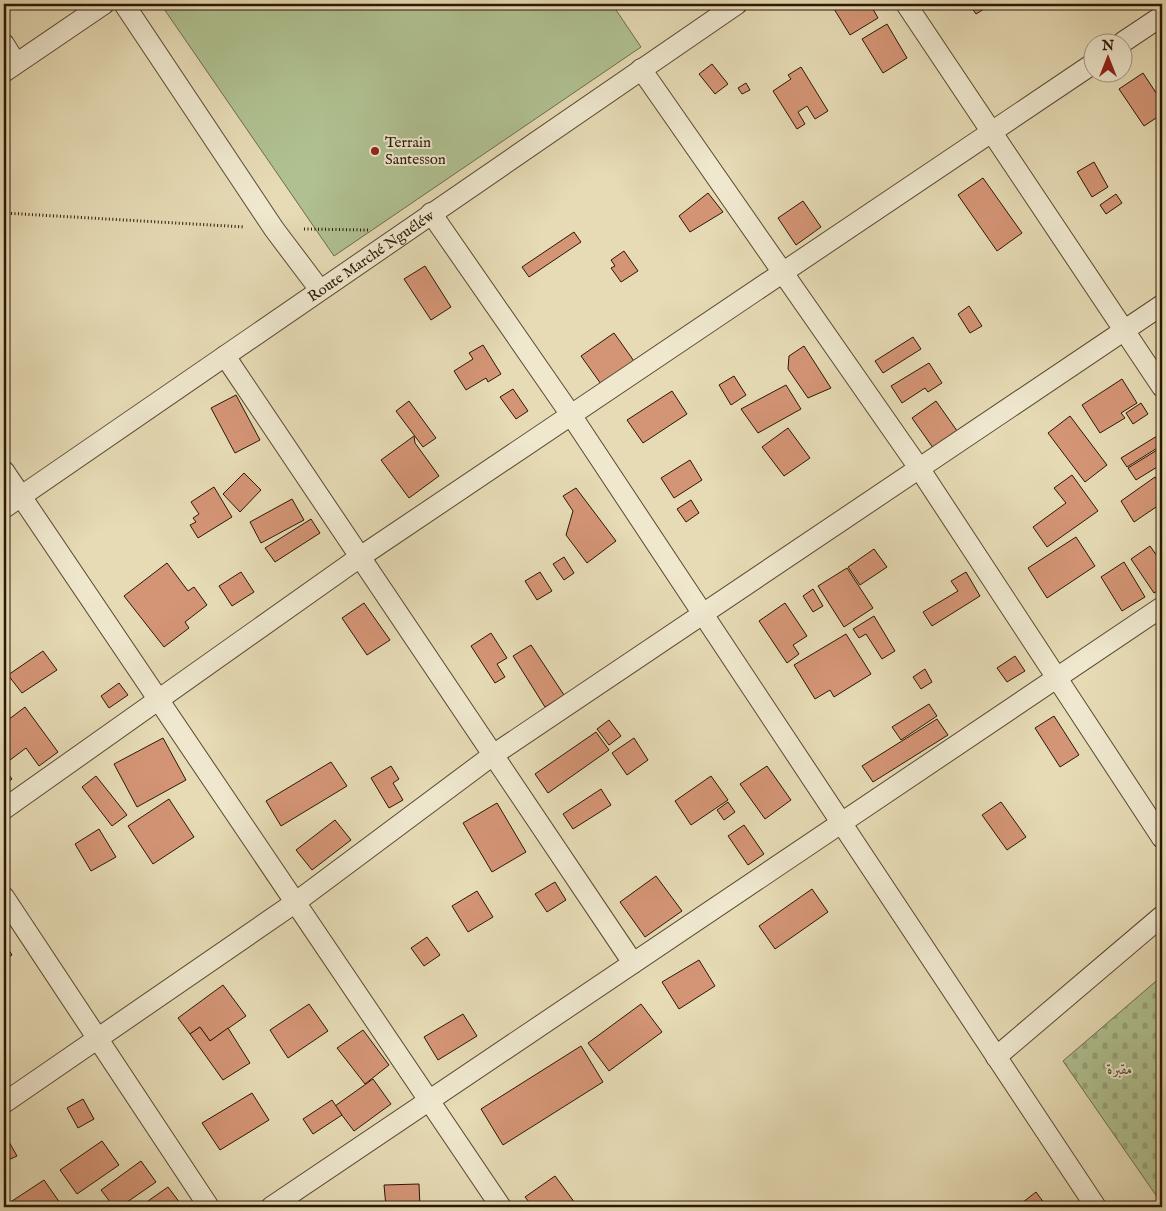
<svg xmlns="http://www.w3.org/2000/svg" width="1166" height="1211" font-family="'IM FELL English',Amiri,serif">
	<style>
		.cemetery { fill: url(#cemetery-stones); stroke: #6e6c4a }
		.pitch { fill: #b0c191; stroke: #6e6c4a }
		.building { fill: #d49576; stroke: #2c1804 }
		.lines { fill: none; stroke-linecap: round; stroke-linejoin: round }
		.minor-casing { stroke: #5a4930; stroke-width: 22 }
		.path { stroke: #2c1804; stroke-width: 3; stroke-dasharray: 1 2.5; stroke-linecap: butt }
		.minor { stroke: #efe8cf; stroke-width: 20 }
		.poi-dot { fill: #8f2418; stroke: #efe8cf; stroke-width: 2 }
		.labels { text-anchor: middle; stroke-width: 4; stroke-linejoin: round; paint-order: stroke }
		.poi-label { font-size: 15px; fill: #2c1804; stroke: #efe8cf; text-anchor: start }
		.street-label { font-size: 15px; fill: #2c1804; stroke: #efe8cf }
		.park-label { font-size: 15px; font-style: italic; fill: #544b2e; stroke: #efe8cf }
	</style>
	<defs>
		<pattern id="cemetery-stones" width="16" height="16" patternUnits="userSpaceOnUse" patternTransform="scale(1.25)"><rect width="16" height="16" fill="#b0c191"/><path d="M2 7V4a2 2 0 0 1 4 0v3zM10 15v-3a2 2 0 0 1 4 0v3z" fill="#98a57b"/></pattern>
	</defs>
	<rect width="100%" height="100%" fill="#e6dbb5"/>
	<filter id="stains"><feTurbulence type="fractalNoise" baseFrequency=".004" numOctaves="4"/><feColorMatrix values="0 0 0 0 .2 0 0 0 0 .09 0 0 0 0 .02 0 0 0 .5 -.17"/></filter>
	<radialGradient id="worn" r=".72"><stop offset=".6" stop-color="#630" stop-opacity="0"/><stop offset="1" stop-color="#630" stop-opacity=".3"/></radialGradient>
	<path class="cemetery" d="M 1162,976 L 1162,1204 L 1063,1061 Z"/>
	<path class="pitch" d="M 166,4 L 612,4 L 641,47 L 334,256 L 162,6 Z"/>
	<g class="building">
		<path d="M 831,4 L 870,4 L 878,18 L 850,35 Z"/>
		<path d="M 969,4 L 992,4 L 976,14 Z"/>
		<path d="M 887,24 L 907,58 L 883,73 L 862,39 Z"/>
		<path d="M 712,64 L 728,84 L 715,94 L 699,74 Z"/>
		<path d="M 801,67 L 828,111 L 815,119 L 807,106 L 798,112 L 805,124 L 797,129 L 773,91 L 791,79 L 788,75 Z"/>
		<path d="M 1143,73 L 1162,102 L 1162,114 L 1144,126 L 1119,89 Z"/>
		<path d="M 746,83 L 750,90 L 742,94 L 738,88 Z"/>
		<path d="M 1094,162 L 1108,187 L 1092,197 L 1077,172 Z"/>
		<path d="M 983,178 L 1022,233 L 997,251 L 958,195 Z"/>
		<path d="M 708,193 L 723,212 L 690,232 L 679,216 Z"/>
		<path d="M 1116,194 L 1122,203 L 1106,214 L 1100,205 Z"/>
		<path d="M 803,201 L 821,227 L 796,245 L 778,218 Z"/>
		<path d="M 574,232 L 581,242 L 529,277 L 522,267 Z"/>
		<path d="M 624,251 L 638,271 L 621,282 L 611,268 L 615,266 L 611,260 Z"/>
		<path d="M 425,266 L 451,307 L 431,320 L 404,279 Z"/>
		<path d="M 969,306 L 982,326 L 970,333 L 958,314 Z"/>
		<path d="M 614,333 L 634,361 L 601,384 L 581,356 Z"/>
		<path d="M 913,337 L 921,349 L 883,373 L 875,361 Z"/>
		<path d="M 483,345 L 501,374 L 488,382 L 486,378 L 466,390 L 454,371 L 473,359 L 469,353 Z"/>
		<path d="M 804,346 L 831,388 L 808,398 L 788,369 L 789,356 Z"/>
		<path d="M 929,363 L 942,383 L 928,392 L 925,388 L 902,403 L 891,386 Z"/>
		<path d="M 734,376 L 746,395 L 731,405 L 719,385 Z"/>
		<path d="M 1122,379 L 1137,403 L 1121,413 L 1125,418 L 1100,433 L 1082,405 Z"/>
		<path d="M 786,385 L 801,409 L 758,433 L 741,409 Z"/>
		<path d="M 513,389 L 528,411 L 516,419 L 500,397 Z"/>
		<path d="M 672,391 L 687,414 L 643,443 L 627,420 Z"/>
		<path d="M 236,395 L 260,440 L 235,453 L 211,408 Z"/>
		<path d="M 409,401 L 436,438 L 423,447 L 396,411 Z"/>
		<path d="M 936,401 L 960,435 L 936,452 L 912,418 Z"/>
		<path d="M 1141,403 L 1148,414 L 1133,424 L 1126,413 Z"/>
		<path d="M 1070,416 L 1107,465 L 1085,482 L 1048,433 Z"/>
		<path d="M 788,428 L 810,458 L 784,476 L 762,447 Z"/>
		<path d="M 1162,433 L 1162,445 L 1127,467 L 1121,458 Z"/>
		<path d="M 414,436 L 415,443 L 439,476 L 409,498 L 381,460 Z"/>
		<path d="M 1162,447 L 1162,464 L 1136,480 L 1128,468 Z"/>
		<path d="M 690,460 L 702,480 L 674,498 L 661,478 Z"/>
		<path d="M 244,473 L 261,490 L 240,512 L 223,494 Z"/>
		<path d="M 1072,475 L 1098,511 L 1047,547 L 1033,527 L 1066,503 L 1054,488 Z"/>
		<path d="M 1155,477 L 1162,490 L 1162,503 L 1134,522 L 1121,501 Z"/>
		<path d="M 214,487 L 232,517 L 198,538 L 190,525 L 196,522 L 193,518 L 199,514 L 191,502 Z"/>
		<path d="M 576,488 L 616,541 L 587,563 L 566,535 L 573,511 L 563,496 Z"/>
		<path d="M 292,499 L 304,520 L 261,543 L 250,522 Z"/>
		<path d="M 691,500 L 699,513 L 686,522 L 677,509 Z"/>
		<path d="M 311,519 L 320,533 L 275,562 L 265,548 Z"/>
		<path d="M 1076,537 L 1095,566 L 1047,598 L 1028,568 Z"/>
		<path d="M 1150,546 L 1162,563 L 1162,588 L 1154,593 L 1131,559 Z"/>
		<path d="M 874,549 L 887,567 L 860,585 L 848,567 Z"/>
		<path d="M 564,557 L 574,573 L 564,580 L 553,564 Z"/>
		<path d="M 1124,562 L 1145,597 L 1122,611 L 1101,577 Z"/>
		<path d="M 167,563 L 188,591 L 194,587 L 207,605 L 185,622 L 189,628 L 164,647 L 124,596 Z"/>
		<path d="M 847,568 L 873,608 L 844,627 L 818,586 Z"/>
		<path d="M 241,572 L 254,592 L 232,606 L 219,586 Z"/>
		<path d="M 540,572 L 552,591 L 537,600 L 525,581 Z"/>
		<path d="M 966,572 L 980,596 L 932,626 L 923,612 L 958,591 L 951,581 Z"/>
		<path d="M 813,589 L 823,606 L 813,612 L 803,596 Z"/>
		<path d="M 364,603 L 390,640 L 367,655 L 342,618 Z"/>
		<path d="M 785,603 L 807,636 L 793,645 L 799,654 L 787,663 L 759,621 Z"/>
		<path d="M 874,616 L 895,651 L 882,659 L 866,634 L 859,638 L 853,629 Z"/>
		<path d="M 491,633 L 507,658 L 497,664 L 505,677 L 495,683 L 471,646 Z"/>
		<path d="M 846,634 L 871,674 L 834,697 L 830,690 L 815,699 L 794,665 Z"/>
		<path d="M 531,645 L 564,695 L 545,707 L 513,656 Z"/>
		<path d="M 43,651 L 57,670 L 22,693 L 8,675 Z"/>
		<path d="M 1015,656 L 1025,671 L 1007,682 L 997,668 Z"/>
		<path d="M 925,669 L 932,682 L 921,689 L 913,677 Z"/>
		<path d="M 119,683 L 128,695 L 109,708 L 101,696 Z"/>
		<path d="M 929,704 L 937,716 L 901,740 L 892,727 Z"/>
		<path d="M 25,707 L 58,752 L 39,766 L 26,748 L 10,760 L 4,751 L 4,723 Z"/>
		<path d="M 1054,716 L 1079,755 L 1060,767 L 1035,728 Z"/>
		<path d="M 937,719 L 948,735 L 873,782 L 862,766 Z"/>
		<path d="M 609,720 L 621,736 L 609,745 L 597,729 Z"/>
		<path d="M 596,732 L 609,750 L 548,793 L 535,774 Z"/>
		<path d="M 163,738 L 186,780 L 137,807 L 114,764 Z"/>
		<path d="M 634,738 L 648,760 L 627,775 L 612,753 Z"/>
		<path d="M 331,762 L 347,786 L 281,826 L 266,801 Z"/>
		<path d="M 391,766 L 399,779 L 393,783 L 403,800 L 389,808 L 371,778 Z"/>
		<path d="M 767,766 L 791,800 L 765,819 L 740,784 Z"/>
		<path d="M 4,768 L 12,779 L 4,785 Z"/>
		<path d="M 96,776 L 127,815 L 112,826 L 82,787 Z"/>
		<path d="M 711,776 L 728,800 L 691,825 L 675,801 Z"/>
		<path d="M 601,789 L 611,805 L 573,829 L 563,814 Z"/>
		<path d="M 169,799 L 194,837 L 153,864 L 128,826 Z"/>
		<path d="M 728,802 L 735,812 L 724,820 L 717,810 Z"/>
		<path d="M 1001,802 L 1026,837 L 1007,850 L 982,815 Z"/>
		<path d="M 497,803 L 526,852 L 492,872 L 463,823 Z"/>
		<path d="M 335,820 L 351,840 L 312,870 L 296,850 Z"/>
		<path d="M 744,825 L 764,854 L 748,865 L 728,836 Z"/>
		<path d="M 99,829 L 116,857 L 91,871 L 75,844 Z"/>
		<path d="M 656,876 L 682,911 L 645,937 L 620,902 Z"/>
		<path d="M 555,882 L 566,900 L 547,912 L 535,894 Z"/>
		<path d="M 812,889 L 828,912 L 775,949 L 759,926 Z"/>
		<path d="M 477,891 L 493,917 L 468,932 L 452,906 Z"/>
		<path d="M 427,937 L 440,955 L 424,966 L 411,948 Z"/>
		<path d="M 4,942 L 12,955 L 4,960 Z"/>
		<path d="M 699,960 L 715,986 L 679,1009 L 662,982 Z"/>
		<path d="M 223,985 L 246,1016 L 210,1041 L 200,1027 L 190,1034 L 178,1018 Z"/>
		<path d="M 309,1004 L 328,1031 L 288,1058 L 270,1030 Z"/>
		<path d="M 641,1004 L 662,1032 L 609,1071 L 588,1043 Z"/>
		<path d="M 463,1014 L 477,1036 L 438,1060 L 424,1037 Z"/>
		<path d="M 200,1027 L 210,1041 L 228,1028 L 250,1063 L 223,1080 L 190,1034 Z"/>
		<path d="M 363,1030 L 389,1065 L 365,1084 L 337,1048 Z"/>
		<path d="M 581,1046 L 603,1082 L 503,1145 L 481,1109 Z"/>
		<path d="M 373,1079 L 391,1104 L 354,1131 L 335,1106 Z"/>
		<path d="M 252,1093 L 269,1120 L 220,1150 L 202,1123 Z"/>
		<path d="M 83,1099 L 94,1119 L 78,1128 L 67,1108 Z"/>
		<path d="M 332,1100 L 342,1115 L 313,1134 L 303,1119 Z"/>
		<path d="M 4,1133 L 17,1156 L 4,1162 Z"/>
		<path d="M 102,1141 L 119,1165 L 77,1194 L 60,1170 Z"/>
		<path d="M 141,1161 L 156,1182 L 120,1207 L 114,1207 L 101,1190 Z"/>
		<path d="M 555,1176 L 578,1207 L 533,1207 L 525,1197 Z"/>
		<path d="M 44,1180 L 60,1203 L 54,1207 L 8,1207 L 6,1205 Z"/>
		<path d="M 419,1184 L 420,1207 L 386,1207 L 384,1185 Z"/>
		<path d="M 168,1187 L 183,1207 L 153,1207 L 148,1201 Z"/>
		<path d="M 1036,1192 L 1047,1207 L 1019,1207 L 1018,1206 Z"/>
	</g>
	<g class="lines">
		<defs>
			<g id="minor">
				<path d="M 124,4 L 274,229 L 320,290"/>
				<path d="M 906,4 L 1162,387"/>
				<path d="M 1123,42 L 1162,16"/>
				<path d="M 4,44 L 16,63"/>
				<path d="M 641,69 L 919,468 L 1162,838"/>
				<path d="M 4,72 L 104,4"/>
				<path d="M 431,213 L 571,415 L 1096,1207"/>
				<path d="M 225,356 L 633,963"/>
				<path d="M 4,471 L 501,1207"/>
				<path id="s1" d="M 4,508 L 737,4"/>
				<path d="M 4,809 L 360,557 L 1094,63"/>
				<path d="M 4,897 L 209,1207"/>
				<path d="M 996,1057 L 1162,916"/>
				<path d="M 4,1103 L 296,902 L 493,755 L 1162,305"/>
				<path d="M 271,1207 L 1162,607"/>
			</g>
		</defs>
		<use href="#minor" class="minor-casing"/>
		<g class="path">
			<path d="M 4,213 L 245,227"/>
			<path d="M 304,229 L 368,230"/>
		</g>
		<use href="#minor" class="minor"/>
	</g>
	<circle class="poi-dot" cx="375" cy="151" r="5"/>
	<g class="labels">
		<g class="poi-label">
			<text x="385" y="147">Terrain<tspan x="385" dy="17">Santesson</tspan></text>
		</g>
		<g class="street-label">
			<text dy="5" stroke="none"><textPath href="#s1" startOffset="445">Route Marché Nguéléw</textPath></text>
		</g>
		<g class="park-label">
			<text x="1120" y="1074">مقبرة</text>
		</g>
	</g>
	<rect width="1166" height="1211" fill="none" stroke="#e6dbb5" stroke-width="20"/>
	<rect x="5" y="5" width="1156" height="1201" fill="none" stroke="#2c1804" stroke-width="2.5"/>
	<rect x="10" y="10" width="1146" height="1191" fill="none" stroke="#2c1804"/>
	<g transform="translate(1108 58)"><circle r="24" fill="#efe8cf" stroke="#a1957e"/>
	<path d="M0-4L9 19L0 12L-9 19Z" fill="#8f2418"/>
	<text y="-8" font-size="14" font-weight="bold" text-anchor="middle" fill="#2c1804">N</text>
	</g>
	<rect width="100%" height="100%" filter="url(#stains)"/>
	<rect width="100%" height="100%" fill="url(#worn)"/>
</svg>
